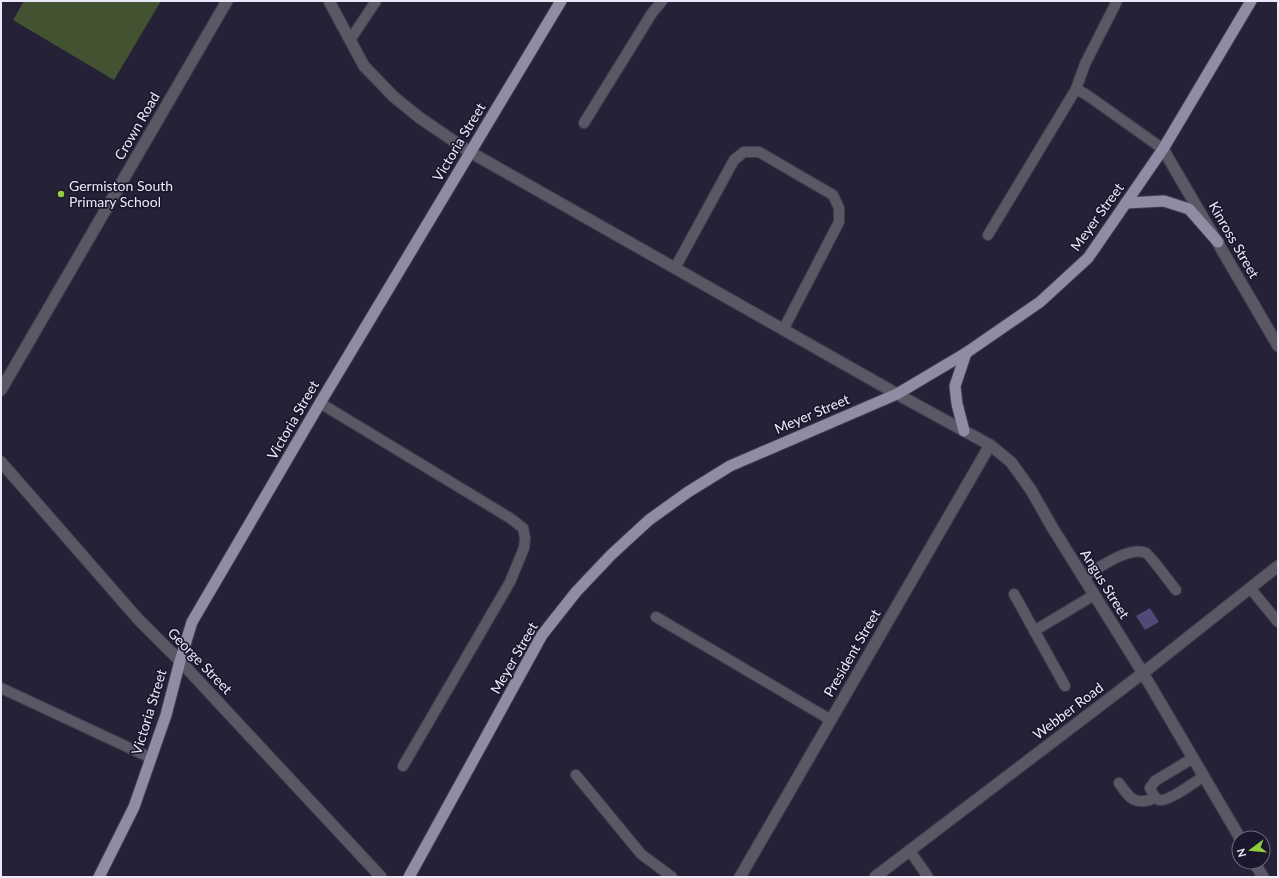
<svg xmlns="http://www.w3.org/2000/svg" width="1279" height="878" font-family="Lato,sans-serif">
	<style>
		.green { fill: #435332 }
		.building { fill: #524978 }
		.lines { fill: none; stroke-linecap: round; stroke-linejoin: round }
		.service-casing { stroke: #413d51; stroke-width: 12 }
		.minor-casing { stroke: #413d51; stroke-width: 13 }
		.tertiary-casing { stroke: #413d51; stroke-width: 13 }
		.primary-casing { stroke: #413d51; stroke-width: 13 }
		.service { stroke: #5a5864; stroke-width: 10 }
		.minor { stroke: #5a5864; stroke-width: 11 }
		.tertiary { stroke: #5a5864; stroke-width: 11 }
		.primary { stroke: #8f8ca3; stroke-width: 11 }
		.poi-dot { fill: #90cd40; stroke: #1b172c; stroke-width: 1.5 }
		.labels { text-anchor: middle; stroke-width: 3.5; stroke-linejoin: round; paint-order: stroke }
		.street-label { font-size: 14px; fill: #eae9f8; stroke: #1b172c }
		.poi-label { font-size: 14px; fill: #eae9f8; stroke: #1b172c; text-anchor: start }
	</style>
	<rect width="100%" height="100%" fill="#252136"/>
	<path class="green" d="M 24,1 L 161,1 L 114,80 L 13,20 Z"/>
	<path class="building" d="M 1150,608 L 1159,622 L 1145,630 L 1136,616 Z"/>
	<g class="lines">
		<defs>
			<g id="service">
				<path d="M 1117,1 L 1085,64 L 1076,89 L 1087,95 L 1163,149"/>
				<path d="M 350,40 L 376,1"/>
				<path d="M 584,123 L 652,13 L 662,1"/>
				<path d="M 988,235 L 1076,89"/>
				<path d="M 675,268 L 734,160 L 744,152 L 759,152 L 833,195 L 839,208 L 839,222 L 783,330"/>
				<path d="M 320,403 L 510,518 L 523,528 L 525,538 L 524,548 L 510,582 L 403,766"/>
				<path d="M 1083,577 C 1098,569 1129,545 1146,553 C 1150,555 1171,584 1176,590"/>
				<path d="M 1250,588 L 1278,622"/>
				<path d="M 1014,594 L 1065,686"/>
				<path d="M 656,617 L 831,720"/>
				<path d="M 1034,631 L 1094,595"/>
				<path d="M 1,688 L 151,758"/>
				<path d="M 1193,758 L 1155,781 L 1150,788 C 1152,792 1154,798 1159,800 C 1168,802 1195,782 1204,776"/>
				<path d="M 576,775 L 641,854 L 672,877"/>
				<path d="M 1119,783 C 1130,799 1135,806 1155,798"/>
				<path d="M 910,851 L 928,877"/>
			</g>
			<g id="minor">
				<path d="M 329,1 L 364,66 L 394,97 L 420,118 L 470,152 L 897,394 L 990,445 L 1011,462 L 1031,490 L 1052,527 L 1143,673 L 1240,838"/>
				<path d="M 1163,149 L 1278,346"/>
				<path d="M 1,390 L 227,1"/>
				<path d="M 1,462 L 138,619 L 180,661 L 381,877"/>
				<path d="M 1254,862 L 1263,877"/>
				<path d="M 740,877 L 990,445"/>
			</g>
			<path id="tertiary" d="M 875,877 L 1143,673 L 1278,566"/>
			<g id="primary">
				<path d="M 1126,203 L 1164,201 L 1189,209 L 1218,242"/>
				<path d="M 964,431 L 957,404 L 955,386 L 966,353"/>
				<path d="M 99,877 L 134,807 L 166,715 L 180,661 L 192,622 L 320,403 L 561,1"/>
				<path d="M 409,877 L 542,635 L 576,592 L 611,555 L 649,520 L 688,492 L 730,466 L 897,394 L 966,353 L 1040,302 L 1088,258 L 1163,149 L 1251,1"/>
			</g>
		</defs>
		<use href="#service" class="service-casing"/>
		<use href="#minor" class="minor-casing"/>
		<use href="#tertiary" class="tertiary-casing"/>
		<use href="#primary" class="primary-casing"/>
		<use href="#service" class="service"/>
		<use href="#minor" class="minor"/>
		<use href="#tertiary" class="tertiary"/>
		<use href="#primary" class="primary"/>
	</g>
	<circle class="poi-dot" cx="61" cy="194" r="4"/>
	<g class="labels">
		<g class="street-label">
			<text transform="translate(137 126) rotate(-60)" y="5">Crown Road</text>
			<text transform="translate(459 142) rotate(-59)" y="5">Victoria Street</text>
			<text transform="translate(1097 217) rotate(-54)" y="5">Meyer Street</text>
			<text transform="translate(1234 240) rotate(60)" y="5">Kinross Street</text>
			<text transform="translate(812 414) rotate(-23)" y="5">Meyer Street</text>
			<text transform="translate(293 420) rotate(-60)" y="5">Victoria Street</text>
			<text transform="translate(1105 584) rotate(58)" y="5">Angus Street</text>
			<text transform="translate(852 653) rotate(-60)" y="5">President Street</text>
			<text transform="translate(514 658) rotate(-60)" y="5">Meyer Street</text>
			<text transform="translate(200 661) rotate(46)" y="5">George Street</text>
			<text transform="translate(1068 711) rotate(-37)" y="5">Webber Road</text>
			<text transform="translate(149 712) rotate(-73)" y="5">Victoria Street</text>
		</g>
		<g class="poi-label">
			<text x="69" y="191">Germiston South<tspan x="69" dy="16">Primary School</tspan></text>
		</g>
	</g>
	<rect width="1279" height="878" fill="none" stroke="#eae9f8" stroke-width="4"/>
	<g transform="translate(1251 850) rotate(254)"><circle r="19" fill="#1b172c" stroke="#6e6b7e"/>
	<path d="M0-3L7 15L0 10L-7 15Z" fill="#90cd40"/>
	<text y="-6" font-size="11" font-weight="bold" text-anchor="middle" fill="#eae9f8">N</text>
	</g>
</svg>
